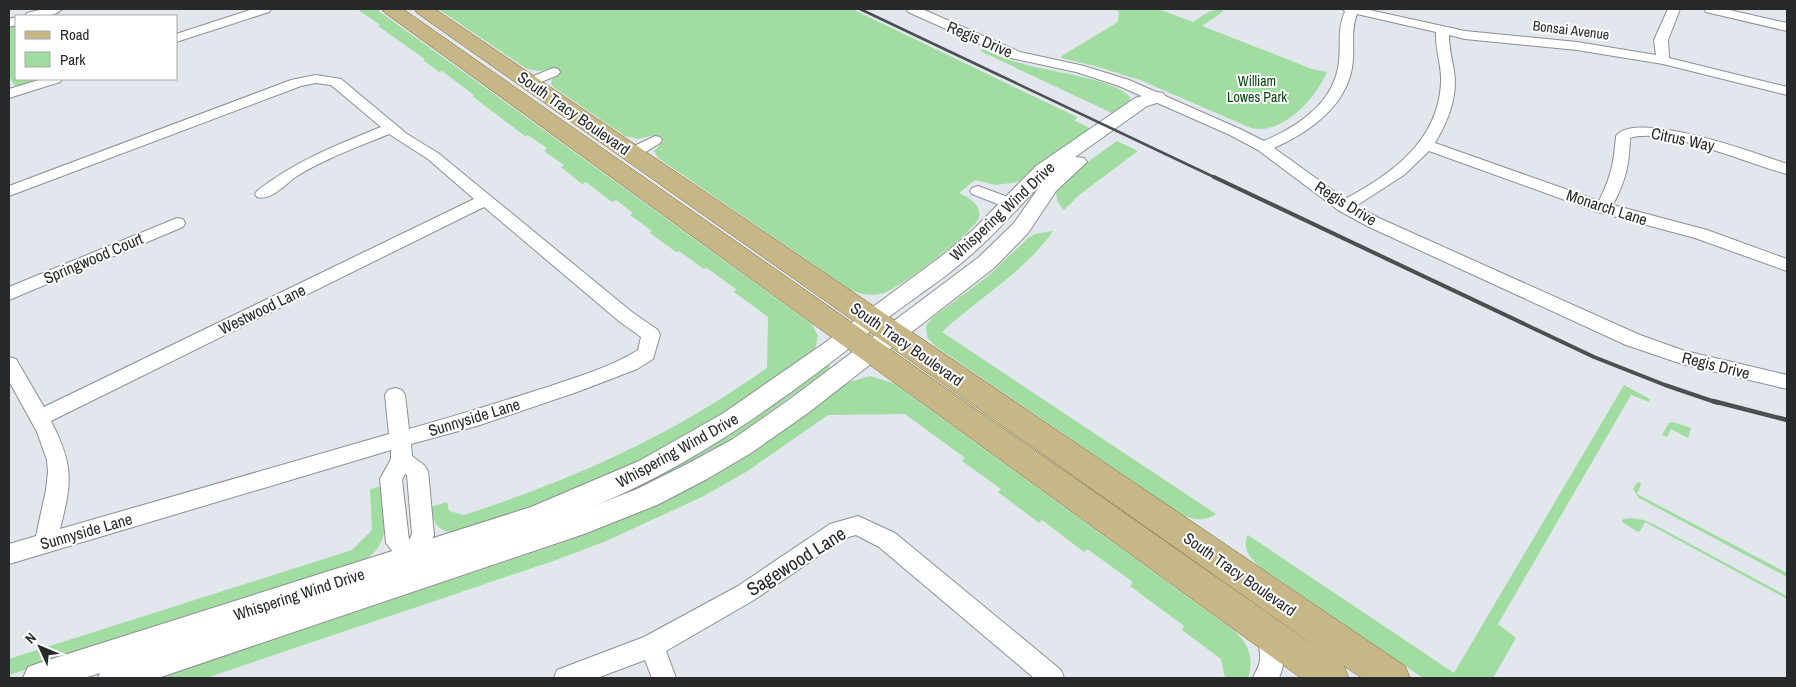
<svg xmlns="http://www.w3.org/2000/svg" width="1796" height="687" font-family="'Archivo Narrow',sans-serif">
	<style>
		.green { fill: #a1dca0 }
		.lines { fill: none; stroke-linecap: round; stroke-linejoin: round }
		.minor-casing { stroke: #8b8f94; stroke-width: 2 }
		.tertiary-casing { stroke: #8b8f94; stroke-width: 2 }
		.primary-casing { stroke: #766532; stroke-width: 1 }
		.minor { fill: #fff; fill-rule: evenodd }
		.tertiary { fill: #fff; fill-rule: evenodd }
		.primary { fill: #c7b686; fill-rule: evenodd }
		.rail-far2 { stroke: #4c4f51; stroke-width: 2.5 }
		.rail-far1 { stroke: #4c4f51; stroke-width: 4 }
		.rail { stroke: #4c4f51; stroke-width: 4.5 }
		.labels { text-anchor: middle; stroke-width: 4; stroke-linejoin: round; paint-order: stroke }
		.far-street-label { font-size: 14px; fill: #27292b; stroke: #fff }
		.far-park-label { font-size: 14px; fill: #04480d; stroke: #fff }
		.street-label { font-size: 16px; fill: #27292b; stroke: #fff }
		.near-street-label { font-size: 19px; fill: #27292b; stroke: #fff }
	</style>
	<rect width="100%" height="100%" fill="#e2e7ed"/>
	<g class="green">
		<path d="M 357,9 L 376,9 L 812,324 L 818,336 L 815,349 L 721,415 L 661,450 L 616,472 L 536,505 L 457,532 C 439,533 433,524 431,507 L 447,502 L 449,511 L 464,515 C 577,478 669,437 767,368 L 768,317 L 734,292 L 737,290 L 707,268 L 704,269 L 679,251 L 676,252 L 650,233 L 652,231 L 630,215 L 633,213 L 616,200 L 612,202 L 586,182 L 582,184 L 561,167 L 564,165 L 544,151 L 547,148 L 528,135 L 525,136 L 472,96 L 474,95 L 442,71 L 439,72 L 423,60 L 425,59 L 378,26 L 380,25 Z"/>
		<path d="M 438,9 L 852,9 L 1077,117 L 1075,121 L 1092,129 L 1018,182 L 996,185 L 975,180 L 959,193 C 968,197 982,205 979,217 C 976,231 899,288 884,293 C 872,296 862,295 851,290 L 658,158 L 654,151 L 663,141 L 654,135 L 639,139 L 625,136 L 553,87 L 551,83 L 552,79 L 560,73 L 552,68 L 540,71 L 527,69 Z"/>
		<path d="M 1114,9 L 1158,9 L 1193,22 C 1203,16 1212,6 1224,11 L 1202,26 L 1312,69 L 1327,72 C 1316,98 1282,136 1251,128 L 1140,80 L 1095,66 L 1061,58 L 1063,55 L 1118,22 L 1119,12 Z"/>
		<path d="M 16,25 L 16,79 L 40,79 L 16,87 L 9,77 L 9,27 Z"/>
		<path d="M 983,49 C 997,56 1012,61 1027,65 C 1049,71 1117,80 1130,97 L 1129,102 L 1114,114 L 980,51 Z"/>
		<path d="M 1117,141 L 1138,151 L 1079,195 L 1064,210 L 1057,201 L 1056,190 L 1078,169 Z"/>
		<path d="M 1053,231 C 1024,273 978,298 942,332 L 1216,514 C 1205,522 1192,520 1181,514 L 935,346 L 927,337 L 926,326 L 932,318 L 988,276 L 1027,239 L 1035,234 Z"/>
		<path d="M 828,364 L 830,367 L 828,370 L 743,431 L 653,489 L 524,527 Z"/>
		<path d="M 870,376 L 893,383 L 1232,629 C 1248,642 1255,658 1248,678 L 1225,678 L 1221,659 L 1182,630 L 1184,626 L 1130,586 L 1133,582 L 1087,549 L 1084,552 L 1042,520 L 1039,523 L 998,492 L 1001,489 L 962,461 L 965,458 L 905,414 L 828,415 L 746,472 L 702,497 L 606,541 L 556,560 L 206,678 L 154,678 L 564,542 L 651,506 L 815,407 L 849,382 Z"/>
		<path d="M 1624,385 L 1650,399 L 1649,402 L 1631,395 L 1498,624 L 1516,638 L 1493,678 L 1423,678 L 1260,567 C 1251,559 1241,548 1248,535 L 1454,673 Z"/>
		<path d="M 1673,422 L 1691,428 L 1688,438 L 1671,429 L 1667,437 L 1662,435 L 1669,423 Z"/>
		<path d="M 1640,482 L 1641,485 L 1637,494 L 1787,573 L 1787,577 L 1639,498 L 1633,489 L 1637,483 Z"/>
		<path d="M 381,486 C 383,519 394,542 362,562 L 9,675 L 9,659 L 352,550 L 372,530 L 370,489 Z"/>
		<path d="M 1632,518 L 1644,520 L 1655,525 L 1787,596 L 1787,599 L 1645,522 L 1640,531 L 1638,532 L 1622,522 L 1623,519 Z"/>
	</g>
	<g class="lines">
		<defs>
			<g id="minor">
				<path d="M 43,9 L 62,9 C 54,18 36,17 25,16 L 27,13 Z"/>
				<path d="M 253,9 L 271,9 L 269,12 L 176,42 L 176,34 Z"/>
				<path d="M 906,9 L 922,9 L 1020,52 L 1084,66 L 1129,80 L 1240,129 L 1264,141 C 1298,126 1335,103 1339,61 C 1341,44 1337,28 1345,12 L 1343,9 L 1365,9 L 1465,31 L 1577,42 L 1656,55 L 1654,40 L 1668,9 L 1680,9 L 1668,40 L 1669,58 L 1787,87 L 1787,95 L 1663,64 L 1577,50 L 1465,39 L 1449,35 C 1449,48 1452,59 1454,71 C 1458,97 1448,121 1435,143 L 1599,201 C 1611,177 1614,162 1616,136 C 1635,109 1759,154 1787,164 L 1787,174 C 1751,165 1664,126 1630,138 C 1629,167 1626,179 1613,205 L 1707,230 L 1787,259 L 1787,271 L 1695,238 L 1598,212 L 1429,151 L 1404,175 L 1356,206 L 1379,218 L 1640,335 L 1685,351 L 1787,375 L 1787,389 L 1682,364 L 1626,345 L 1367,226 L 1338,210 L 1258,150 L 1230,135 L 1119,86 L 1076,72 L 1011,58 L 908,12 ZM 1357,14 L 1436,32 C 1435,50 1442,66 1441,83 C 1438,141 1392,174 1345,199 L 1274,148 C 1310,132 1350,104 1353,60 C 1354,44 1351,30 1357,14 Z"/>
				<path d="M 1704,9 L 1725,9 L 1787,23 L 1787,31 L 1706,12 Z"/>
				<path d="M 16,17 L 16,25 L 9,27 L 9,19 Z"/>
				<path d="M 553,68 L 558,69 L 560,72 L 558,75 L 529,87 L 522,83 L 524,80 Z"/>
				<path d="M 316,75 L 341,79 L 407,134 L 438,153 L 632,312 L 658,330 L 660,335 L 653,359 L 637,369 L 577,392 L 477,426 L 411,444 L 412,456 L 424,465 L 428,471 L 434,535 L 422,558 L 422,566 L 419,573 L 411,576 L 403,573 L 400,561 L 386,543 L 380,479 L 391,459 L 391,450 L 9,564 L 9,544 L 36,536 L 46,490 L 48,472 L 47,460 L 37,432 L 9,381 L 9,357 L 16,359 L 44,407 L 474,199 L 428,159 L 389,134 C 358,147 326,158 297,176 C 285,184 272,201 257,197 L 255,194 L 257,191 C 295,161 337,145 381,127 L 331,85 L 316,83 L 301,86 L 9,196 L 9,186 L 291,80 ZM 484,207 L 620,322 L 641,337 L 638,350 C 609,368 574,378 541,389 C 497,403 453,417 409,429 L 405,395 L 402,390 L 395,388 L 388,390 L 385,395 L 389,434 L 60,529 C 72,482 74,466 51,421 ZM 405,474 L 407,475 L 412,534 L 409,540 L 402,480 Z"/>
				<path d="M 42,79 L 62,79 L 60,82 L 9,98 L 9,89 Z"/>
				<path d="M 655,136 L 660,137 L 662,140 L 660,143 C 650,149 638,159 626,156 L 623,153 L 626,150 Z"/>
				<path d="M 978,186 L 1016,200 L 1018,204 L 1016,208 L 1010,209 L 972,194 L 970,191 L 972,188 Z"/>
				<path d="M 177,218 L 183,219 L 185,223 L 183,227 L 9,300 L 9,287 Z"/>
				<path d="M 858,516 L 895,533 L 1061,670 L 1064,678 L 1034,678 L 879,547 L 856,535 L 845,538 L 754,600 L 666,651 L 676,678 L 652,678 L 645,660 L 597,678 L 554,678 L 557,670 L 644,637 L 738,586 L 830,524 Z"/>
				<path d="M 1268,623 L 1277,626 C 1285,645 1287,659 1279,678 L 1253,678 C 1255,672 1260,666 1260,659 C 1261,646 1254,638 1259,626 Z"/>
			</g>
			<path id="tertiary" d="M 1157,92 L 1163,93 L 1166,97 L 1163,101 L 1147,106 L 1075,157 L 1084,158 L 1087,162 L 1056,191 L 1028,233 L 995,267 L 808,413 L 751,453 L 707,479 L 657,505 L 584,534 L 158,678 L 98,678 L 100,673 L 84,678 L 23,678 L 28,667 L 39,663 L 531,507 L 639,461 L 722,414 L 823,344 L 943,255 L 974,229 L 1036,166 L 1135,98 ZM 1058,168 L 1042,183 L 1014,223 L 979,257 L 790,399 L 733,439 L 689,463 L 637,489 L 594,506 C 699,463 792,394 880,324 C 906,303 934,286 959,265 C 992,238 1021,205 1050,174 Z"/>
			<path id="primary" d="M 382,9 L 403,9 L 1322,651 L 417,13 L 414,9 L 435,9 L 1405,666 L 1410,678 L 1362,678 L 1344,666 L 1349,678 L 1301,678 L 385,13 Z"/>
		</defs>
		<use href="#minor" class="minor-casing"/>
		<use href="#tertiary" class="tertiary-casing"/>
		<use href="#primary" class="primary-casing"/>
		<use href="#minor" class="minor"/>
		<use href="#tertiary" class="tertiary"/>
		<use href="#primary" class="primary"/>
		<path class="rail-far2" d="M 860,9 L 1216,178"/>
		<path class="rail-far1" d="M 1214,177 L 1594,357 L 1665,385 L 1718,403"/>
		<path class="rail" d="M 1713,401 L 1787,420"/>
	</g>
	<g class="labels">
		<g class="far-street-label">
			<text transform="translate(1571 30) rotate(7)" y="5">Bonsai Avenue</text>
		</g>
		<g class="far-park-label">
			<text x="1257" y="86">William<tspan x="1257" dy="16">Lowes Park</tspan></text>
		</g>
		<g class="street-label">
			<text transform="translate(980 39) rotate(23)" y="6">Regis Drive</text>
			<text transform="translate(574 113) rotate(35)" y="6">South Tracy Boulevard</text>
			<text transform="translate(1683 139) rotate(12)" y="6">Citrus Way</text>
			<text transform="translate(1346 203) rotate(32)" y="6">Regis Drive</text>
			<text transform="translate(1607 207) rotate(18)" y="6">Monarch Lane</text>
			<text transform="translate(1002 211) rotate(-43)" y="6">Whispering Wind Drive</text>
			<text transform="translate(93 258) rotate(-23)" y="6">Springwood Court</text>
			<text transform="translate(262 309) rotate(-26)" y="6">Westwood Lane</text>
			<text transform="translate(907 344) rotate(35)" y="6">South Tracy Boulevard</text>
			<text transform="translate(1716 365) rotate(14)" y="6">Regis Drive</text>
			<text transform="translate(474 417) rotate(-17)" y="6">Sunnyside Lane</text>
			<text transform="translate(677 450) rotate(-29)" y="6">Whispering Wind Drive</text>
			<text transform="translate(86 531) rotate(-16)" y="6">Sunnyside Lane</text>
			<text transform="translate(1240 574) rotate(35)" y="6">South Tracy Boulevard</text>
			<text transform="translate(299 594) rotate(-18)" y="6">Whispering Wind Drive</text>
		</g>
		<g class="near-street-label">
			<text transform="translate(796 561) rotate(-32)" y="7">Sagewood Lane</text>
		</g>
	</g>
	<rect width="1796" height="687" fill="none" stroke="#27292b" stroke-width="20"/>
	<rect x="15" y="15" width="162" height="65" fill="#ffffff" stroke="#a9a9aa"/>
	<rect x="25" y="31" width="25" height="8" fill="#c7b686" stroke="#a9a9aa"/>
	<text x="60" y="40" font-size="15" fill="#27292b">Road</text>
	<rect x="25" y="52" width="25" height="15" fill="#a1dca0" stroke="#a9a9aa"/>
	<text x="60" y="65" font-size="15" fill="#27292b">Park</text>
	<g transform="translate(40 647) rotate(314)" stroke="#ffffff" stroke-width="4" paint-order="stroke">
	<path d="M0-4L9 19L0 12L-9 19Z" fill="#27292b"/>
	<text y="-8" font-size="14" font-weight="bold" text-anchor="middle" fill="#27292b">N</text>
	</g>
</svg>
